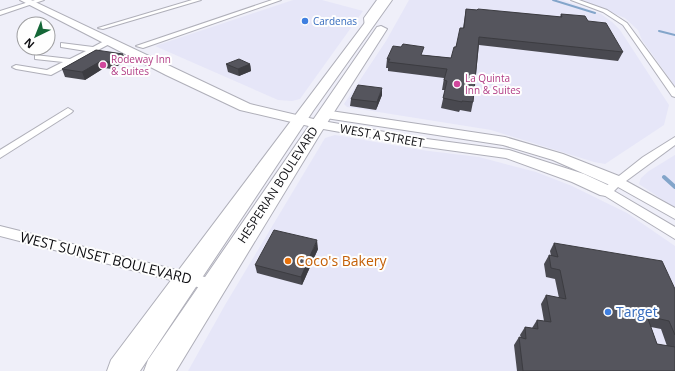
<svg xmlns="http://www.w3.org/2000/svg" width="675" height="371" font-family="'Open Sans',sans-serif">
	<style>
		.built { fill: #e6e6f8 }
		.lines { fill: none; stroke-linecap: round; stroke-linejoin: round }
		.stream-far1 { stroke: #83a5ca; stroke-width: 2 }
		.stream { stroke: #83a5ca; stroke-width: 4 }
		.minor-casing { stroke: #afafb9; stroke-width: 2 }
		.tertiary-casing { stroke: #afafb9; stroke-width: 2 }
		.secondary-casing { stroke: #afafb9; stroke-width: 2 }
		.primary-casing { stroke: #afafb9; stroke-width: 2 }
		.minor { fill: #fff; fill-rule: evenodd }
		.tertiary { fill: #fff; fill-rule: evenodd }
		.secondary { fill: #fff; fill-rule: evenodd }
		.primary { fill: #fff; fill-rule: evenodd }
		.wall { fill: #494950; fill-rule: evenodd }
		.shaded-wall { fill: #3c3c41 }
		.building { fill: #55555d; stroke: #3c3c41 }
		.shop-dot { fill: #3f7fe0; stroke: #fefefe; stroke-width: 1.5 }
		.hotel-dot { fill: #d1479c; stroke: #fefefe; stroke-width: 1.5 }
		.food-dot { fill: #e8710a; stroke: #fefefe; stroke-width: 1.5 }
		.labels { text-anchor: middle; stroke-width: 4; stroke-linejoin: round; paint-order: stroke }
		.far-shop-label { font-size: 10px; fill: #366cbe; stroke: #fefefe; text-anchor: start }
		.far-hotel-label { font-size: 10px; fill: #b23c85; stroke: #fefefe; text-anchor: start }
		.street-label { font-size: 12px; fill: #0e0e12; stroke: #fefefe }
		.near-street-label { font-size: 14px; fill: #0e0e12; stroke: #fefefe }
		.near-food-label { font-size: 14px; fill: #c56008; stroke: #fefefe; text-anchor: start }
		.near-shop-label { font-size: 14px; fill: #366cbe; stroke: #fefefe; text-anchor: start }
	</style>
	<rect width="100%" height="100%" fill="#efeff9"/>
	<g class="built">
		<path d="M 293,0 L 322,0 L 363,11 L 300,99 L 292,101 L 278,100 L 155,46 Z"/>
		<path d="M 409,0 L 563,0 L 601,14 L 612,22 L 620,30 L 669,105 L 664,125 L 605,164 L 594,162 L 491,130 L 347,107 L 344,104 L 386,41 Z"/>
		<path d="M 581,0 L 675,0 L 675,86 L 642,40 L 638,30 L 625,18 Z"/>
		<path d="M 335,135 L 421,150 L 479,157 L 536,172 L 572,186 L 627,213 L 675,246 L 675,371 L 188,371 L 225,305 L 325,138 Z"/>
		<path d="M 675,155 L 675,208 L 639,184 L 641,178 L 649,171 Z"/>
	</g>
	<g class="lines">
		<g class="stream-far1">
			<path d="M 553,0 L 595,13"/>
			<path d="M 659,31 L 675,35"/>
		</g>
		<path class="stream" d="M 664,177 L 675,187"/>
		<defs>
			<g id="minor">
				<path d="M 35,0 L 44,0 L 0,15 L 0,11 Z"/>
				<path d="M 192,0 L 201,0 L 103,29 L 98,28 Z"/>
				<path d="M 272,0 L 281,0 L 143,48 L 136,46 Z"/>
				<path d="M 377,0 L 383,0 L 370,18 L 370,27 L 365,28 L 364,18 Z"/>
				<path d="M 571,0 L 579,0 L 607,10 L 627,23 L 675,88 L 675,97 L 672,96 L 623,25 L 603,12 Z"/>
				<path d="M 108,39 L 115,41 L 51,75 L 16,69 L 12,67 L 16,65 L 47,70 L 63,62 L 35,59 L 35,55 L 70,59 L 86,51 L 61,47 L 61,43 L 93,47 Z"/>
				<path d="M 68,108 L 73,111 L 71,113 L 0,158 L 0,150 Z"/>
				<path d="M 675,137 L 675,145 L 626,181 L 675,208 L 675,219 L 618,187 L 614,191 L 675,227 L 675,239 L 602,194 L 600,191 L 643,157 Z"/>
				<path d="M 0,226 L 213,279 L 218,280 L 221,285 L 218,290 L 213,291 L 0,236 Z"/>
			</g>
			<g id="tertiary">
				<path d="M 324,110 L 505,137 L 563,154 L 624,178 L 626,182 L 624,186 L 618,187 L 612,186 L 553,160 L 503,145 L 319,117 L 318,114 Z"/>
				<path d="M 317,120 L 419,138 L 509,150 L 584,174 L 612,187 L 614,191 L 612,195 L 606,196 L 600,195 L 572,182 L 506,158 L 419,146 L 312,127 L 310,124 L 312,121 Z"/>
			</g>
			<path id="secondary" d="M 20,0 L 31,0 L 250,104 L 322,121 L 324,124 L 322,127 L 317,128 L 240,110 L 166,75 Z"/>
			<g id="primary">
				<path d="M 382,0 L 392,0 L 313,111 L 140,371 L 107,371 L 111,360 Z"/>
				<path d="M 381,26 L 387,29 L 320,134 L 176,371 L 144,371 L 148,360 L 377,27 Z"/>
			</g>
		</defs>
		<use href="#minor" class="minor-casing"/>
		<use href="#tertiary" class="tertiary-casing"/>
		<use href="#secondary" class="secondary-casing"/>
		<use href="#primary" class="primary-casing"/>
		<use href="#minor" class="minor"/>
		<use href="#tertiary" class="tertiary"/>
		<use href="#secondary" class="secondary"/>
		<use href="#primary" class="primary"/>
	</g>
	<g class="wall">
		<path d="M 466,9 L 560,17 L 561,14 L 588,21 L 623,52 L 618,61 L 479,45 L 473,102 L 471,112 L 460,110 L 459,112 L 441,108 L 445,90 L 442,90 L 444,78 L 388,71 L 388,68 L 386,68 L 387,59 L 423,55 L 451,58 L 463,28 Z"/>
		<path d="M 96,50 L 126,61 L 112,69 L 104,68 L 85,80 L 65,77 L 62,69 Z"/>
		<path d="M 226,64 L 250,64 L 251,71 L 239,76 L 228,72 Z"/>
		<path d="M 382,95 L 376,110 L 350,106 L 351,99 Z"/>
		<path d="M 554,243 L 675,289 L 675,371 L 517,371 L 514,345 L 519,337 L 521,338 L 520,335 L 525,327 L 532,328 L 537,320 L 544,321 L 541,304 L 546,295 L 559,298 L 555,279 L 546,277 L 544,264 L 549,255 L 551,256 L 550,251 ZM 651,327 L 661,329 L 667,346 L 657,344 Z"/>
		<path d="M 318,249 L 302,285 L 257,273 L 255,265 Z"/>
	</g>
	<g class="shaded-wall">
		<path d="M 123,54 L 126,61 L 112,69 L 109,62 Z"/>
		<path d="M 101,61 L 104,68 L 85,80 L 82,72 Z"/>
		<path d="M 250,64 L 251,71 L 239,76 L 238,69 Z"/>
		<path d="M 382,88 L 382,95 L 376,110 L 377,102 Z"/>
		<path d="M 317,240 L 318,249 L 302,285 L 301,277 Z"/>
	</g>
	<g class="building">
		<path d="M 466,9 L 477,10 L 478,9 L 562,17 L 561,14 L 585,16 L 588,21 L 606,23 L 623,52 L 479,37 L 473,102 L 462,101 L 462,102 L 443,98 L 447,81 L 444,80 L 447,69 L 388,62 L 390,59 L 387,59 L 393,46 L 401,47 L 403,44 L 424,47 L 421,55 L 451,58 L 454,47 L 456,47 L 460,28 L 464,28 Z"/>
		<path d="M 96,50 L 123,54 L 109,62 L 101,61 L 82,72 L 62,69 Z"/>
		<path d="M 239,59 L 250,64 L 238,69 L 226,64 Z"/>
		<path d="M 358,85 L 382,88 L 377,102 L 351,99 Z"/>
		<path d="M 274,230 L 317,240 L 301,277 L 255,265 Z"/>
		<path d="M 554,243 L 662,261 L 675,289 L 675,335 L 669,321 L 647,316 L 657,344 L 675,347 L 675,371 L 523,371 L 519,337 L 526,339 L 525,327 L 538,329 L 537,320 L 551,322 L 546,295 L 566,299 L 560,270 L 551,268 L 549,255 L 558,257 Z"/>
	</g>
	<g class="shop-dot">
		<circle cx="305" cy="21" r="4"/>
		<circle cx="608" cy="312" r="4"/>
	</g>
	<g class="hotel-dot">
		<circle cx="103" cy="65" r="4"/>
		<circle cx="457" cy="84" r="4"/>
	</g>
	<circle class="food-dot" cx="288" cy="261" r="4"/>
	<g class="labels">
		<g class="far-shop-label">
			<text x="313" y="25">Cardenas</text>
		</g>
		<g class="far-hotel-label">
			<text x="111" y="63">Rodeway Inn<tspan x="111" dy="12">&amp; Suites</tspan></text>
			<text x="465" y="82">La Quinta<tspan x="465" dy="12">Inn &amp; Suites</tspan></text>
		</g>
		<g class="street-label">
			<text transform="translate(382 136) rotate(10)" y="4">WEST A STREET</text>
			<text transform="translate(278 185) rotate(-57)" y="4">HESPERIAN BOULEVARD</text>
		</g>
		<g class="near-street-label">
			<text transform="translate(106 258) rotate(14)" y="5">WEST SUNSET BOULEVARD</text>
		</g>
		<g class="near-food-label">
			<text x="296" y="266">Coco's Bakery</text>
		</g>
		<g class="near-shop-label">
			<text x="616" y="317">Target</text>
		</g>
	</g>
	<g transform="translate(36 36) rotate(223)"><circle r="19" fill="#fefefe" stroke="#9e9ea0"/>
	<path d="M0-3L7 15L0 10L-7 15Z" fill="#146737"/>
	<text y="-6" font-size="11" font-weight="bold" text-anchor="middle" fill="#0e0e12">N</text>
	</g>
</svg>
